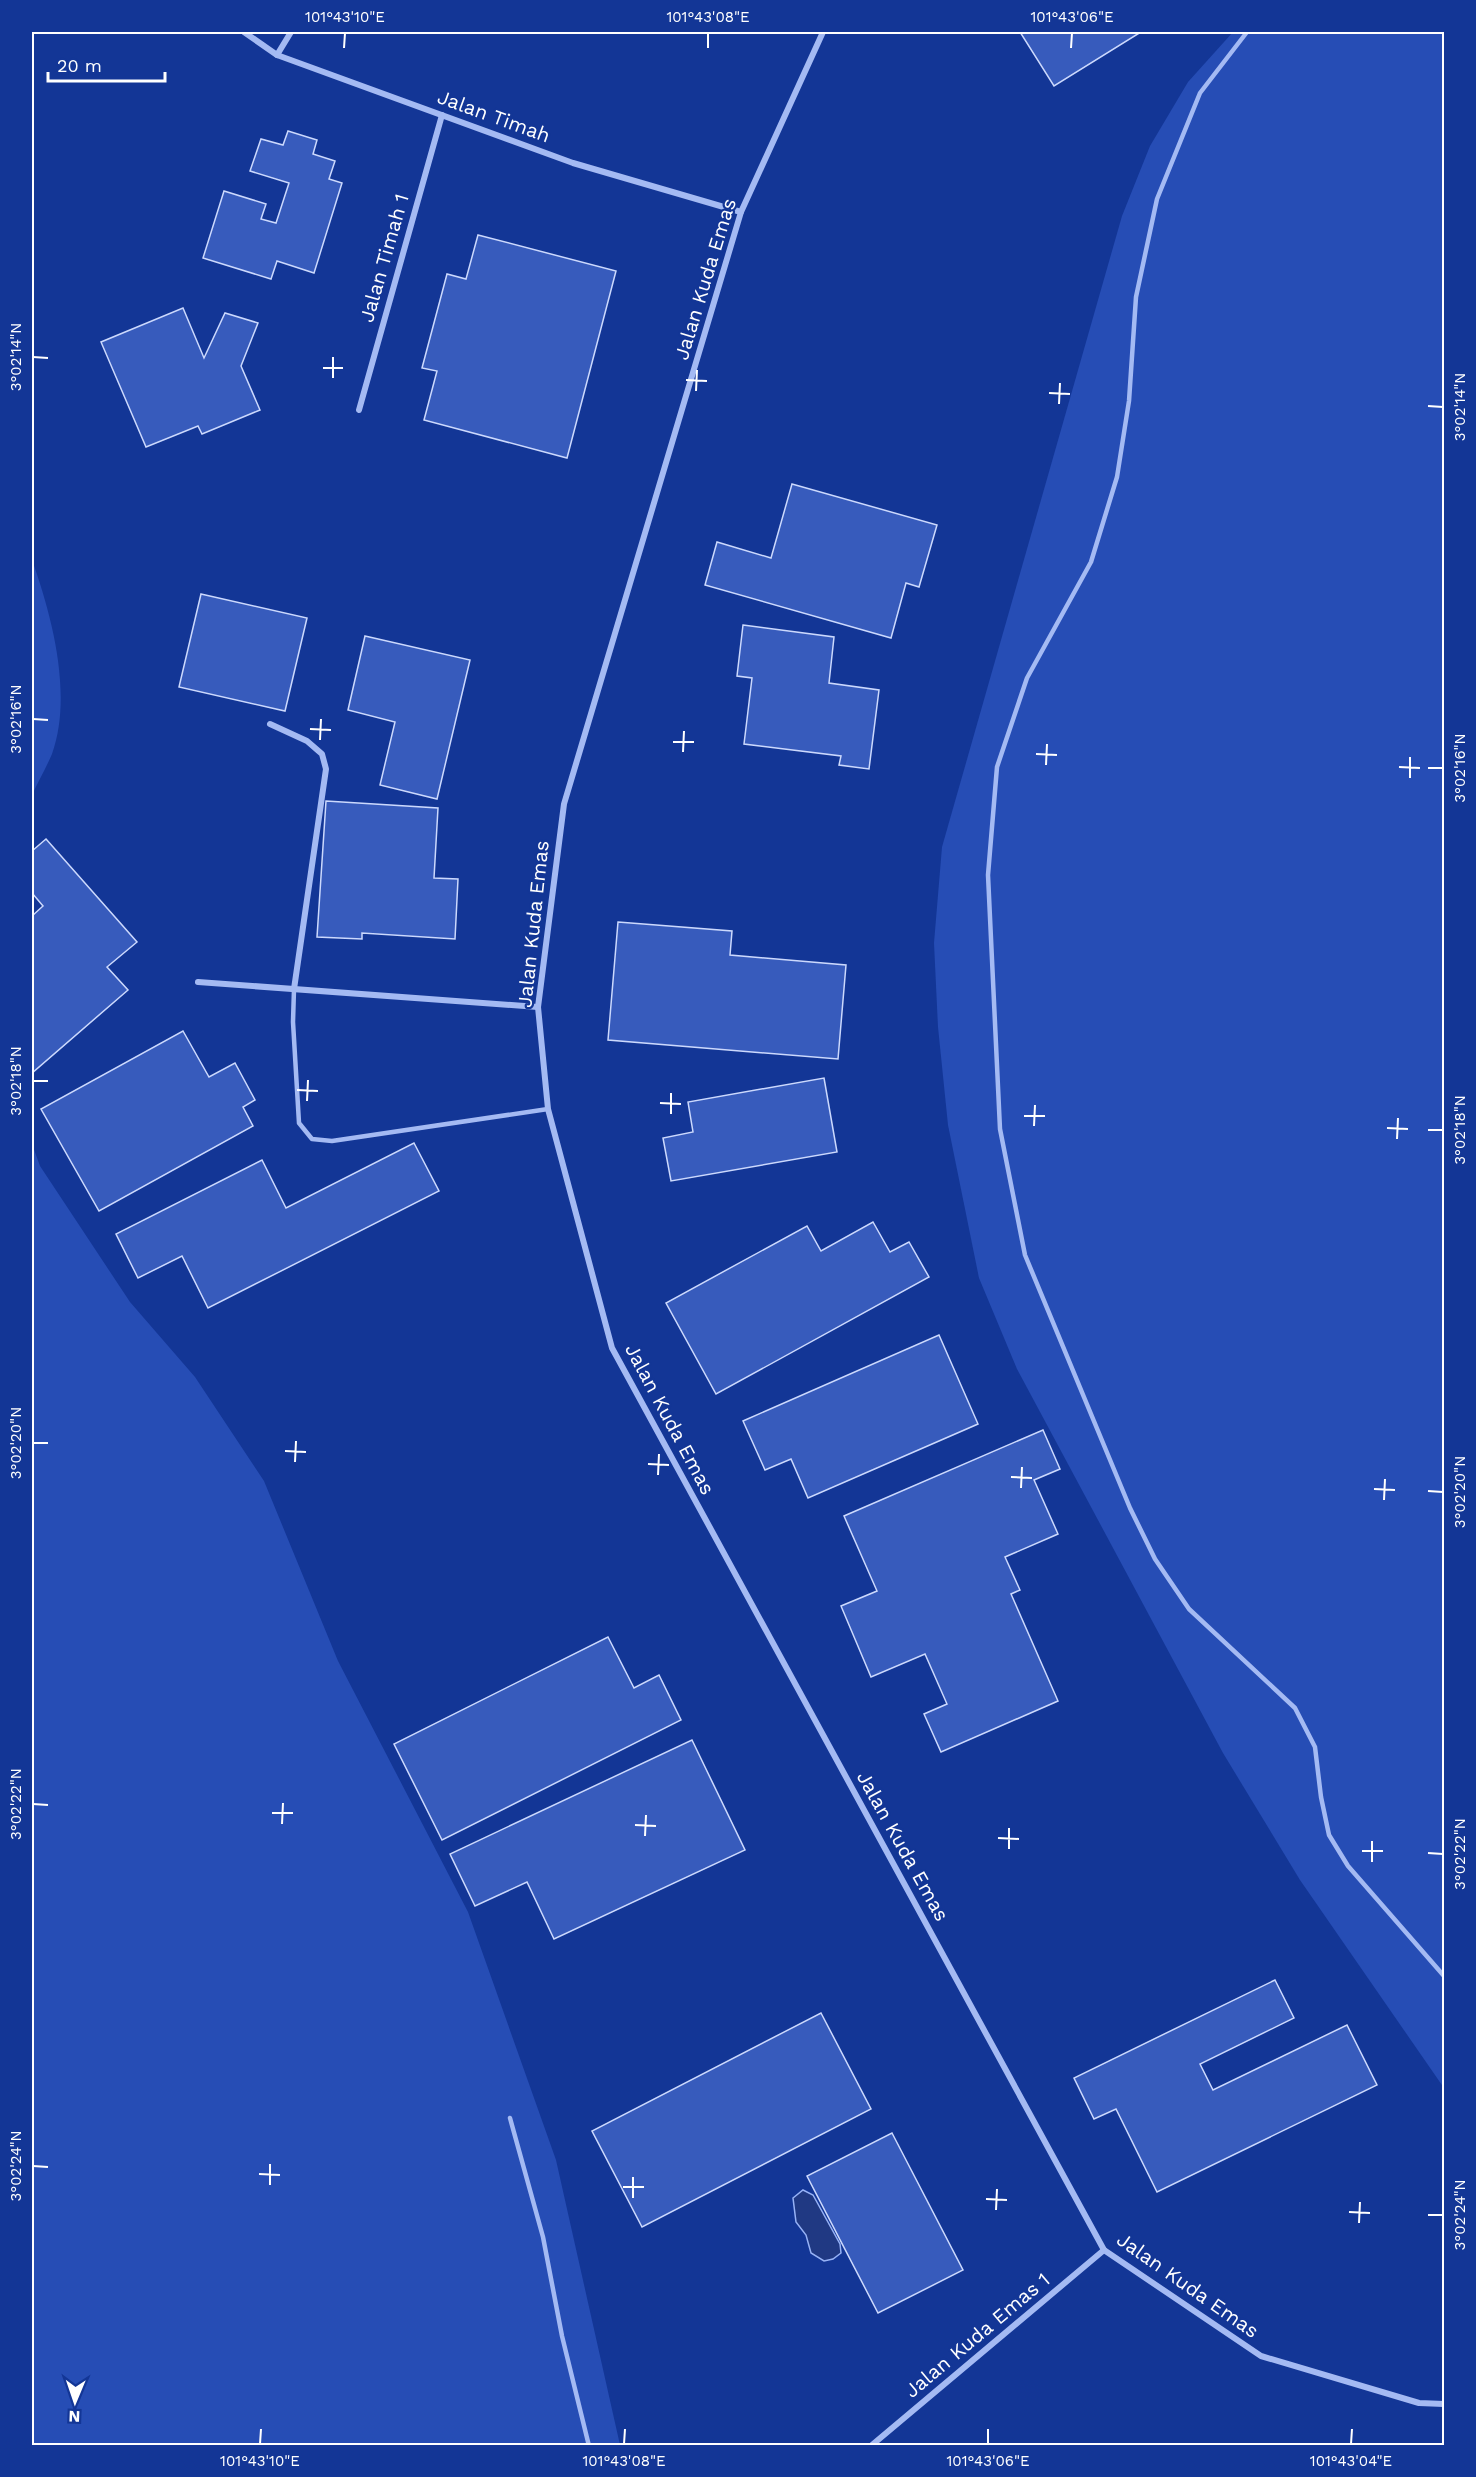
<svg xmlns="http://www.w3.org/2000/svg" width="1476" height="2477" font-family="'Work Sans',sans-serif">
	<style>
		.green { fill: #264db5 }
		.water { fill: #203983; stroke: #96b2f6; stroke-width: 1.5 }
		.building { fill: #375bbc; stroke: #ccd9fd; stroke-width: 1.5 }
		.lines { fill: none; stroke-linecap: round; stroke-linejoin: round }
		.lane { stroke: #a4baf3; stroke-width: 4.5 }
		.street { stroke: #a4baf3; stroke-width: 6 }
		.ticks { fill: none; stroke: #fff; stroke-width: 2 }
		.labels { text-anchor: middle; stroke-width: 4.5; stroke-linejoin: round; paint-order: stroke }
		.street-label { font-size: 20px; fill: #fff; stroke: #133696 }
		.neatline { fill: none; stroke: #fff; stroke-width: 2 }
		.ticks-label { font-size: 15px; text-anchor: middle; fill: #fff }
	</style>
	<rect width="100%" height="100%" fill="#133696"/>
	<g class="green">
		<path d="M 1233,32 L 1444,32 L 1444,2088 L 1300,1880 L 1223,1753 L 1017,1369 L 979,1278 L 948,1125 L 938,1027 L 934,943 L 942,847 L 1122,216 L 1150,146 L 1188,82 Z"/>
		<path d="M 32,560 C 52,616 73,695 52,754 C 46,768 38,782 32,795 Z"/>
		<path d="M 32,1144 L 40,1166 L 130,1302 L 195,1377 L 264,1481 L 338,1661 L 468,1912 L 556,2160 L 620,2445 L 32,2445 Z"/>
	</g>
	<path class="water" d="M 803,2190 L 813,2195 L 840,2244 L 841,2253 L 833,2259 L 824,2261 L 811,2253 L 806,2235 L 796,2222 L 793,2198 Z"/>
	<g class="building">
		<path d="M 1020,32 L 1141,32 L 1054,86 Z"/>
		<path d="M 288,131 L 317,140 L 313,154 L 335,161 L 329,179 L 342,183 L 314,273 L 277,261 L 271,279 L 203,258 L 224,191 L 266,204 L 261,219 L 276,223 L 289,183 L 250,171 L 261,139 L 283,145 Z"/>
		<path d="M 478,235 L 616,271 L 567,458 L 424,420 L 437,371 L 422,368 L 447,274 L 466,279 Z"/>
		<path d="M 183,308 L 204,358 L 225,313 L 258,323 L 241,366 L 260,410 L 202,434 L 198,426 L 146,447 L 101,342 Z"/>
		<path d="M 792,484 L 937,525 L 919,587 L 906,583 L 891,638 L 705,585 L 717,542 L 771,558 Z"/>
		<path d="M 201,594 L 307,618 L 285,711 L 179,687 Z"/>
		<path d="M 743,625 L 834,637 L 829,683 L 879,690 L 869,769 L 839,765 L 841,756 L 744,744 L 752,678 L 737,676 Z"/>
		<path d="M 365,636 L 470,660 L 437,799 L 380,785 L 395,722 L 348,710 Z"/>
		<path d="M 326,801 L 438,808 L 434,878 L 458,879 L 455,939 L 362,933 L 362,939 L 317,937 Z"/>
		<path d="M 46,839 L 137,942 L 107,967 L 128,990 L 32,1073 L 32,916 L 43,906 L 32,893 L 32,851 Z"/>
		<path d="M 618,922 L 732,931 L 730,955 L 846,965 L 838,1059 L 608,1040 Z"/>
		<path d="M 183,1031 L 209,1077 L 235,1063 L 255,1100 L 243,1107 L 253,1126 L 99,1211 L 41,1109 Z"/>
		<path d="M 824,1078 L 837,1152 L 671,1181 L 663,1138 L 693,1132 L 688,1102 Z"/>
		<path d="M 414,1143 L 439,1191 L 208,1308 L 182,1256 L 138,1278 L 116,1234 L 262,1160 L 286,1208 Z"/>
		<path d="M 873,1222 L 890,1252 L 909,1242 L 929,1277 L 716,1394 L 666,1303 L 807,1226 L 821,1251 Z"/>
		<path d="M 939,1335 L 978,1424 L 808,1498 L 791,1459 L 765,1470 L 743,1421 Z"/>
		<path d="M 1043,1430 L 1060,1469 L 1034,1480 L 1058,1534 L 1005,1557 L 1020,1590 L 1011,1594 L 1058,1701 L 941,1752 L 924,1714 L 947,1704 L 925,1654 L 871,1677 L 841,1606 L 877,1591 L 844,1516 Z"/>
		<path d="M 608,1637 L 634,1688 L 659,1675 L 681,1720 L 442,1840 L 394,1744 Z"/>
		<path d="M 692,1740 L 745,1850 L 554,1939 L 527,1882 L 475,1906 L 450,1854 Z"/>
		<path d="M 1275,1980 L 1294,2018 L 1200,2064 L 1213,2090 L 1347,2025 L 1377,2085 L 1157,2192 L 1116,2109 L 1094,2119 L 1074,2078 Z"/>
		<path d="M 821,2013 L 871,2109 L 642,2227 L 592,2131 Z"/>
		<path d="M 892,2133 L 963,2270 L 878,2313 L 807,2176 Z"/>
	</g>
	<g class="lines">
		<g class="lane">
			<path d="M 1247,32 L 1200,93 L 1157,199 L 1136,297 L 1129,401 L 1117,477 L 1091,562 L 1027,678 L 997,767 L 988,875 L 1000,1129 L 1025,1255 L 1130,1508 L 1155,1559 L 1189,1609 L 1295,1708 L 1315,1747 L 1321,1797 L 1329,1835 L 1348,1866 L 1444,1976"/>
			<path d="M 294,989 L 293,1022 L 299,1123 L 312,1139 L 332,1141 L 548,1109"/>
			<path d="M 510,2118 L 543,2237 L 562,2336 L 589,2446"/>
		</g>
		<g class="street">
			<path d="M 244,32 L 277,55 L 573,163 L 741,212"/>
			<path d="M 823,32 L 741,212 L 564,804 L 538,1007 L 548,1109 L 612,1348 L 1104,2250 L 1261,2356 L 1419,2403 L 1444,2404"/>
			<path d="M 277,55 L 291,32"/>
			<path d="M 359,410 L 442,115"/>
			<path d="M 270,724 L 307,741 L 322,754 L 326,769 L 294,989"/>
			<path d="M 198,982 L 538,1007"/>
			<path d="M 872,2445 L 1104,2250"/>
		</g>
	</g>
	<path class="ticks" d="M 344,48 L 345,33M 708,48 L 708,33M 1071,48 L 1072,33M 33,357 L 48,358M 323,368 L 343,368M 333,378 L 333,357M 686,380 L 707,381M 696,391 L 697,370M 1049,393 L 1070,394M 1059,404 L 1060,383M 1428,406 L 1443,407M 33,719 L 48,720M 310,729 L 331,730M 320,740 L 321,719M 673,742 L 694,742M 683,752 L 684,731M 1036,754 L 1057,755M 1046,765 L 1047,744M 1399,767 L 1420,768M 1428,768 L 1443,768M 1410,778 L 1410,757M 33,1081 L 48,1081M 297,1090 L 318,1091M 307,1101 L 308,1080M 660,1103 L 681,1104M 671,1114 L 671,1093M 1024,1116 L 1045,1116M 1034,1126 L 1035,1105M 1387,1128 L 1408,1129M 1428,1130 L 1443,1130M 1397,1139 L 1398,1118M 33,1443 L 48,1443M 285,1451 L 306,1452M 295,1462 L 296,1441M 648,1464 L 669,1465M 658,1475 L 659,1454M 1011,1477 L 1032,1478M 1021,1488 L 1022,1467M 1374,1489 L 1395,1490M 1428,1491 L 1443,1492M 1384,1500 L 1385,1479M 33,1804 L 48,1805M 272,1813 L 293,1813M 282,1824 L 283,1803M 635,1825 L 656,1826M 645,1836 L 646,1815M 998,1838 L 1019,1839M 1009,1849 L 1009,1828M 1362,1851 L 1383,1851M 1428,1853 L 1443,1854M 1372,1862 L 1372,1841M 33,2166 L 48,2167M 259,2174 L 280,2175M 270,2185 L 270,2164M 623,2187 L 644,2187M 633,2198 L 633,2177M 986,2199 L 1007,2200M 996,2210 L 997,2189M 1349,2212 L 1370,2213M 1428,2215 L 1443,2215M 1359,2223 L 1360,2202M 260,2444 L 261,2429M 624,2444 L 625,2429M 988,2444 L 988,2429M 1351,2444 L 1352,2429"/>
	<g class="labels">
		<g class="street-label">
			<text transform="translate(494 116) rotate(20)" y="7">Jalan Timah</text>
			<text transform="translate(384 258) rotate(-74)" y="7">Jalan Timah 1</text>
			<text transform="translate(705 279) rotate(-73)" y="7">Jalan Kuda Emas</text>
			<text transform="translate(533 924) rotate(-84)" y="7">Jalan Kuda Emas</text>
			<text transform="translate(670 1419) rotate(62)" y="7">Jalan Kuda Emas</text>
			<text transform="translate(903 1846) rotate(61)" y="7">Jalan Kuda Emas</text>
			<text transform="translate(1188 2285) rotate(35)" y="7">Jalan Kuda Emas</text>
			<text transform="translate(977 2335) rotate(-40)" y="7">Jalan Kuda Emas 1</text>
		</g>
	</g>
	<rect width="1476" height="2477" fill="none" stroke="#133696" stroke-width="66"/>
	<g transform="translate(75 2402) rotate(182)" stroke="#133696" stroke-width="4.5" paint-order="stroke">
	<path d="M0-4.5L10 22L0 15L-10 22Z" fill="#ffffff"/>
	<text y="-9" font-size="16" font-weight="bold" text-anchor="middle" fill="#ffffff">N</text>
	</g>
	<path d="M48 72v9h117v-9" fill="none" stroke="#ffffff" stroke-width="3"/>
	<text x="57" y="72" font-size="18" fill="#ffffff" stroke="#133696" stroke-width="4.5" paint-order="stroke">20 m</text>
	<rect x="33" y="33" width="1410" height="2411" class="neatline"/>
	<g class="ticks-label">
		<text x="345" y="22">101°43'10"E</text>
		<text x="708" y="22">101°43'08"E</text>
		<text x="1072" y="22">101°43'06"E</text>
		<text transform="translate(16 357) rotate(-90)" y="5">3°02'14"N</text>
		<text transform="translate(1460 407) rotate(-90)" y="5">3°02'14"N</text>
		<text transform="translate(16 719) rotate(-90)" y="5">3°02'16"N</text>
		<text transform="translate(1460 768) rotate(-90)" y="5">3°02'16"N</text>
		<text transform="translate(16 1081) rotate(-90)" y="5">3°02'18"N</text>
		<text transform="translate(1460 1130) rotate(-90)" y="5">3°02'18"N</text>
		<text transform="translate(16 1443) rotate(-90)" y="5">3°02'20"N</text>
		<text transform="translate(1460 1492) rotate(-90)" y="5">3°02'20"N</text>
		<text transform="translate(16 1804) rotate(-90)" y="5">3°02'22"N</text>
		<text transform="translate(1460 1854) rotate(-90)" y="5">3°02'22"N</text>
		<text transform="translate(16 2166) rotate(-90)" y="5">3°02'24"N</text>
		<text transform="translate(1460 2215) rotate(-90)" y="5">3°02'24"N</text>
		<text x="260" y="2466">101°43'10"E</text>
		<text x="624" y="2466">101°43'08"E</text>
		<text x="988" y="2466">101°43'06"E</text>
		<text x="1351" y="2466">101°43'04"E</text>
	</g>
</svg>
